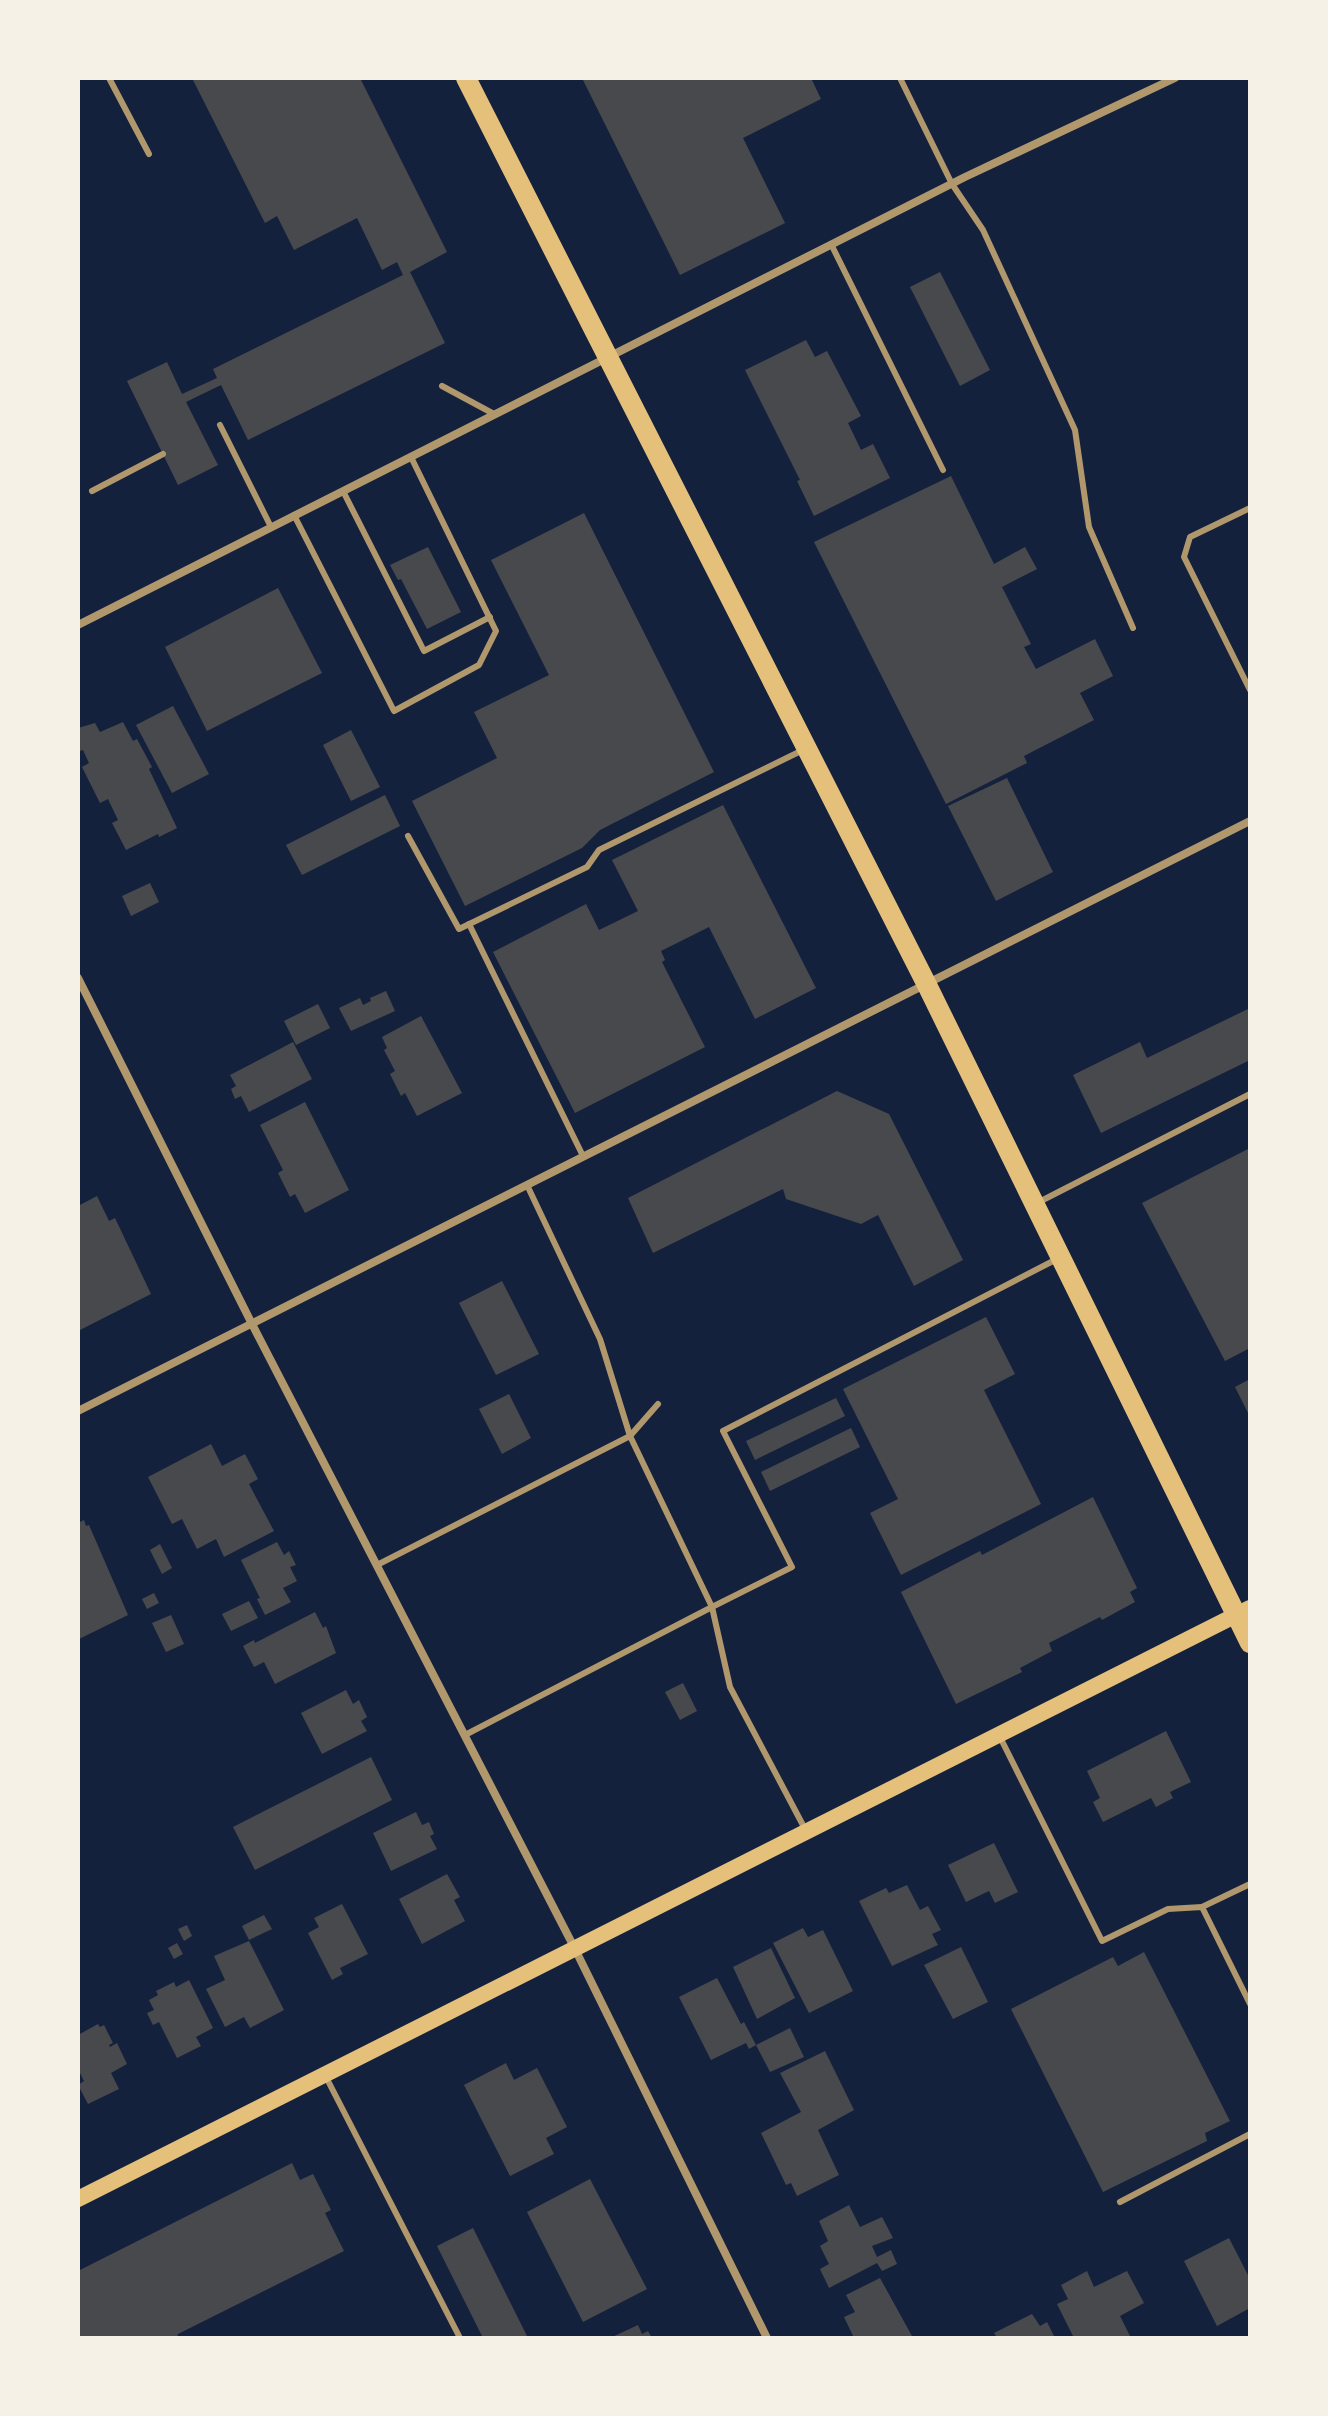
<svg xmlns="http://www.w3.org/2000/svg" width="1328" height="2416" font-family="Signika,sans-serif">
	<style>
		.building { fill: #48494c }
		.lines { fill: none; stroke-linecap: round; stroke-linejoin: round }
		.service { stroke: #b1986c; stroke-width: 6 }
		.minor { stroke: #b1986c; stroke-width: 8 }
		.secondary { stroke: #e5c07b; stroke-width: 16 }
		.primary { stroke: #e5c07b; stroke-width: 20 }
	</style>
	<rect width="100%" height="100%" fill="#14213d"/>
	<g class="building">
		<path d="M 192,78 L 360,78 L 447,252 L 410,272 L 445,343 L 248,440 L 221,385 L 186,402 L 218,465 L 178,485 L 127,381 L 167,362 L 182,394 L 217,378 L 213,369 L 403,275 L 397,262 L 382,270 L 357,218 L 294,250 L 277,216 L 265,223 Z"/>
		<path d="M 582,78 L 811,78 L 821,99 L 743,138 L 785,223 L 680,275 Z"/>
		<path d="M 940,272 L 990,370 L 960,386 L 910,287 Z"/>
		<path d="M 806,340 L 815,357 L 827,351 L 861,416 L 848,423 L 861,450 L 873,444 L 890,478 L 814,516 L 797,481 L 800,480 L 745,370 Z"/>
		<path d="M 951,476 L 994,564 L 1025,547 L 1037,569 L 1002,587 L 1031,644 L 1024,647 L 1036,669 L 1095,639 L 1113,676 L 1080,693 L 1094,720 L 1024,756 L 1027,763 L 946,804 L 814,542 Z"/>
		<path d="M 584,513 L 714,772 L 600,830 L 582,848 L 465,906 L 412,801 L 497,758 L 474,712 L 549,675 L 491,560 Z"/>
		<path d="M 428,547 L 461,612 L 427,629 L 401,579 L 398,580 L 390,565 Z"/>
		<path d="M 278,588 L 322,673 L 207,731 L 165,647 Z"/>
		<path d="M 173,706 L 209,774 L 172,793 L 136,725 Z"/>
		<path d="M 123,722 L 133,741 L 137,739 L 152,767 L 149,769 L 177,828 L 159,837 L 158,834 L 126,850 L 112,823 L 118,820 L 108,799 L 100,803 L 82,767 L 89,763 L 83,750 L 80,751 L 78,747 L 78,728 L 95,723 L 100,732 Z"/>
		<path d="M 351,730 L 380,787 L 351,801 L 323,745 Z"/>
		<path d="M 1007,778 L 1053,872 L 996,901 L 948,806 Z"/>
		<path d="M 385,795 L 400,826 L 302,875 L 286,845 Z"/>
		<path d="M 723,805 L 816,988 L 755,1019 L 709,927 L 661,951 L 665,960 L 662,962 L 705,1047 L 575,1113 L 493,952 L 586,904 L 599,930 L 638,911 L 612,860 Z"/>
		<path d="M 150,883 L 159,902 L 131,916 L 122,896 Z"/>
		<path d="M 386,991 L 395,1011 L 351,1031 L 339,1008 L 360,998 L 363,1005 L 371,1001 L 370,998 Z"/>
		<path d="M 318,1004 L 330,1028 L 296,1045 L 284,1021 Z"/>
		<path d="M 1250,1008 L 1250,1060 L 1101,1133 L 1073,1075 L 1140,1042 L 1147,1058 Z"/>
		<path d="M 421,1016 L 462,1093 L 417,1116 L 405,1093 L 401,1096 L 390,1074 L 395,1071 L 384,1050 L 387,1048 L 382,1037 Z"/>
		<path d="M 293,1042 L 312,1079 L 249,1112 L 241,1096 L 235,1099 L 231,1089 L 236,1086 L 230,1075 Z"/>
		<path d="M 837,1091 L 889,1114 L 963,1260 L 914,1286 L 878,1215 L 861,1224 L 786,1199 L 783,1189 L 653,1253 L 628,1198 Z"/>
		<path d="M 305,1102 L 349,1190 L 305,1213 L 295,1194 L 290,1197 L 278,1173 L 283,1170 L 260,1125 Z"/>
		<path d="M 1250,1148 L 1250,1348 L 1225,1361 L 1142,1203 Z"/>
		<path d="M 97,1196 L 109,1221 L 115,1218 L 151,1294 L 78,1331 L 78,1206 Z"/>
		<path d="M 502,1281 L 539,1354 L 496,1375 L 459,1303 Z"/>
		<path d="M 986,1317 L 1015,1374 L 984,1390 L 1041,1504 L 901,1575 L 870,1513 L 898,1499 L 843,1389 Z"/>
		<path d="M 1250,1379 L 1250,1417 L 1235,1387 Z"/>
		<path d="M 509,1394 L 531,1438 L 502,1454 L 479,1409 Z"/>
		<path d="M 836,1398 L 845,1416 L 755,1460 L 746,1441 Z"/>
		<path d="M 851,1428 L 860,1447 L 770,1491 L 761,1472 Z"/>
		<path d="M 211,1444 L 222,1466 L 245,1454 L 258,1479 L 249,1484 L 274,1531 L 224,1557 L 216,1539 L 197,1549 L 182,1519 L 172,1524 L 148,1477 Z"/>
		<path d="M 1093,1497 L 1137,1588 L 1130,1592 L 1135,1602 L 1102,1620 L 1100,1617 L 1049,1643 L 1052,1651 L 1020,1668 L 1022,1672 L 956,1704 L 901,1592 L 980,1551 L 982,1555 Z"/>
		<path d="M 84,1520 L 86,1526 L 89,1525 L 128,1615 L 79,1639 L 78,1523 Z"/>
		<path d="M 277,1542 L 284,1555 L 289,1551 L 296,1565 L 290,1567 L 297,1581 L 283,1588 L 291,1602 L 265,1615 L 257,1599 L 260,1598 L 241,1560 Z"/>
		<path d="M 160,1544 L 172,1568 L 162,1574 L 150,1550 Z"/>
		<path d="M 154,1593 L 159,1603 L 147,1609 L 142,1599 Z"/>
		<path d="M 249,1601 L 258,1618 L 231,1631 L 222,1614 Z"/>
		<path d="M 315,1612 L 323,1628 L 326,1626 L 336,1653 L 275,1684 L 264,1662 L 254,1667 L 243,1646 L 254,1640 L 255,1643 Z"/>
		<path d="M 171,1615 L 184,1644 L 166,1652 L 152,1623 Z"/>
		<path d="M 683,1683 L 697,1711 L 680,1720 L 665,1692 Z"/>
		<path d="M 346,1690 L 353,1704 L 359,1700 L 367,1717 L 361,1721 L 367,1731 L 322,1754 L 301,1713 Z"/>
		<path d="M 1166,1731 L 1191,1782 L 1170,1792 L 1173,1798 L 1156,1807 L 1151,1798 L 1103,1822 L 1093,1802 L 1100,1798 L 1087,1771 Z"/>
		<path d="M 371,1757 L 392,1800 L 255,1870 L 233,1827 Z"/>
		<path d="M 416,1812 L 422,1825 L 429,1822 L 434,1834 L 430,1836 L 437,1849 L 391,1871 L 373,1833 Z"/>
		<path d="M 994,1843 L 1018,1892 L 995,1903 L 989,1891 L 966,1902 L 948,1865 Z"/>
		<path d="M 447,1874 L 460,1897 L 454,1900 L 465,1921 L 422,1944 L 399,1899 Z"/>
		<path d="M 907,1885 L 920,1910 L 928,1906 L 941,1930 L 932,1934 L 938,1945 L 892,1966 L 859,1901 L 886,1888 L 889,1893 Z"/>
		<path d="M 342,1904 L 368,1954 L 340,1968 L 343,1974 L 332,1980 L 308,1933 L 319,1927 L 314,1918 Z"/>
		<path d="M 264,1915 L 272,1929 L 249,1940 L 242,1926 Z"/>
		<path d="M 187,1925 L 192,1936 L 184,1941 L 178,1929 Z"/>
		<path d="M 803,1928 L 808,1937 L 823,1930 L 853,1991 L 809,2013 L 773,1943 Z"/>
		<path d="M 249,1941 L 284,2010 L 250,2028 L 244,2017 L 225,2027 L 206,1989 L 225,1980 L 214,1956 Z"/>
		<path d="M 177,1943 L 183,1954 L 174,1959 L 168,1948 Z"/>
		<path d="M 961,1947 L 988,2002 L 953,2019 L 924,1965 Z"/>
		<path d="M 771,1948 L 795,1998 L 757,2019 L 733,1967 Z"/>
		<path d="M 1144,1952 L 1230,2121 L 1205,2133 L 1207,2141 L 1103,2192 L 1011,2009 L 1113,1957 L 1118,1966 Z"/>
		<path d="M 717,1978 L 741,2024 L 744,2022 L 756,2045 L 749,2049 L 746,2043 L 711,2060 L 679,1997 Z"/>
		<path d="M 189,1980 L 213,2028 L 196,2037 L 201,2046 L 177,2058 L 159,2022 L 153,2025 L 147,2013 L 154,2010 L 149,2000 L 158,1995 L 156,1991 L 174,1982 L 176,1987 Z"/>
		<path d="M 98,2024 L 100,2027 L 104,2025 L 113,2043 L 109,2045 L 110,2047 L 117,2043 L 127,2064 L 111,2073 L 119,2089 L 88,2104 L 78,2085 L 84,2081 L 78,2069 L 78,2035 Z"/>
		<path d="M 790,2028 L 804,2057 L 770,2072 L 756,2045 Z"/>
		<path d="M 825,2051 L 854,2110 L 818,2130 L 839,2175 L 797,2196 L 791,2183 L 786,2185 L 761,2133 L 801,2112 L 780,2073 Z"/>
		<path d="M 506,2063 L 514,2080 L 537,2068 L 567,2127 L 546,2138 L 554,2154 L 510,2176 L 464,2085 Z"/>
		<path d="M 292,2163 L 300,2180 L 313,2174 L 331,2210 L 325,2213 L 344,2251 L 178,2334 L 177,2338 L 78,2338 L 78,2271 Z"/>
		<path d="M 590,2179 L 647,2289 L 583,2322 L 527,2212 Z"/>
		<path d="M 849,2205 L 860,2227 L 882,2217 L 893,2238 L 872,2246 L 877,2257 L 891,2250 L 897,2264 L 882,2271 L 877,2263 L 829,2288 L 820,2269 L 829,2264 L 820,2246 L 828,2241 L 819,2221 Z"/>
		<path d="M 473,2228 L 528,2338 L 483,2338 L 437,2246 Z"/>
		<path d="M 1229,2238 L 1250,2279 L 1250,2308 L 1217,2326 L 1184,2261 Z"/>
		<path d="M 1087,2271 L 1094,2287 L 1127,2271 L 1144,2303 L 1120,2316 L 1131,2338 L 1074,2338 L 1057,2304 L 1068,2299 L 1061,2285 Z"/>
		<path d="M 880,2278 L 912,2336 L 854,2338 L 844,2317 L 855,2312 L 846,2295 Z"/>
		<path d="M 1032,2314 L 1040,2326 L 1047,2322 L 1055,2338 L 997,2338 L 994,2333 Z"/>
		<path d="M 638,2325 L 642,2334 L 648,2331 L 652,2338 L 610,2338 Z"/>
	</g>
	<g class="lines">
		<g class="service">
			<path d="M 109,78 L 149,154"/>
			<path d="M 900,78 L 952,184 L 983,230 L 1075,430 L 1089,527 L 1133,628"/>
			<path d="M 831,244 L 943,470"/>
			<path d="M 442,386 L 494,414"/>
			<path d="M 220,425 L 271,527"/>
			<path d="M 92,491 L 163,454"/>
			<path d="M 343,491 L 424,651 L 490,617"/>
			<path d="M 1250,508 L 1190,537 L 1184,557 L 1250,690"/>
			<path d="M 294,515 L 394,711 L 479,665 L 496,631 L 411,457"/>
			<path d="M 408,836 L 459,929 L 587,867 L 599,850 L 803,750"/>
			<path d="M 469,924 L 583,1156"/>
			<path d="M 527,1185 L 600,1339 L 630,1436 L 658,1404"/>
			<path d="M 1037,1203 L 1250,1094"/>
			<path d="M 377,1565 L 630,1436 L 712,1607 L 465,1735"/>
			<path d="M 999,1735 L 1102,1941 L 1168,1909 L 1202,1907 L 1250,2004"/>
			<path d="M 805,1829 L 730,1687 L 712,1607 L 792,1567 L 723,1431 L 1057,1259"/>
			<path d="M 1202,1907 L 1250,1884"/>
			<path d="M 325,2075 L 460,2338"/>
			<path d="M 1120,2202 L 1250,2134"/>
		</g>
		<g class="minor">
			<path d="M 78,625 L 965,177 L 1175,78"/>
			<path d="M 78,978 L 252,1324 L 575,1949 L 767,2338"/>
			<path d="M 78,1411 L 1250,821"/>
		</g>
		<path class="secondary" d="M 78,2199 L 1250,1608"/>
		<path class="primary" d="M 466,78 L 926,983 L 1250,1643"/>
	</g>
	<rect width="1328" height="2416" fill="none" stroke="#f6f1e7" stroke-width="160"/>
</svg>
